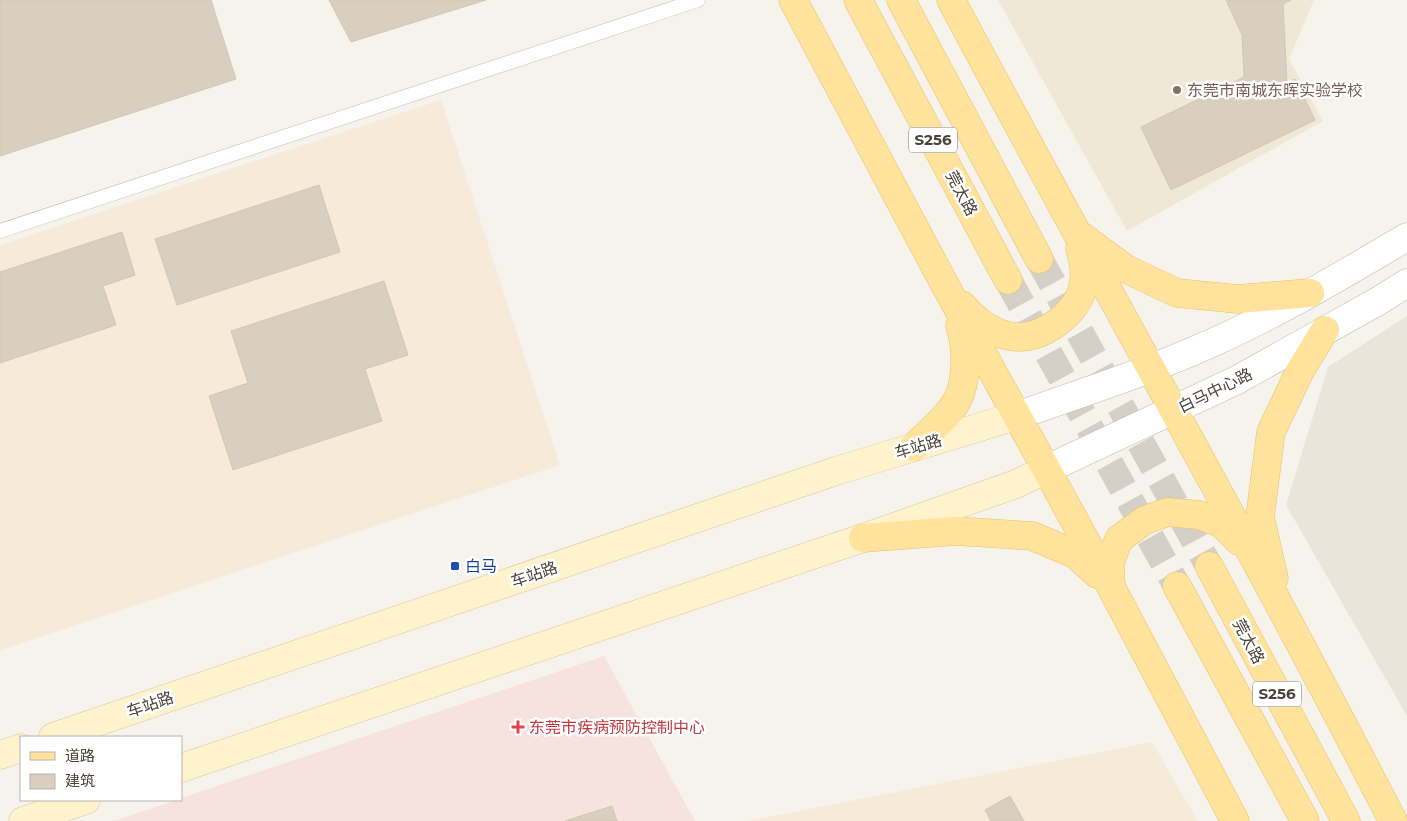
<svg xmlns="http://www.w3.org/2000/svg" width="1407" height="821" font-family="Montserrat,'Noto Sans SC',sans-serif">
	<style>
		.residential { fill: #eae5da }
		.commercial { fill: #f7ead8 }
		.education { fill: #efe8d6 }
		.medical { fill: #f6e3e0 }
		.building { fill: #d8cfc1; stroke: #d3c7b4 }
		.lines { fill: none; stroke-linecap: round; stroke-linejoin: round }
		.primary-tunnel { stroke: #d4d0c8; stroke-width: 28; stroke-dasharray: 28 14; stroke-linecap: butt }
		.service-casing { stroke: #c2bbae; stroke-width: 15 }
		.tertiary-casing { stroke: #c2bbae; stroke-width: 29 }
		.secondary-casing { stroke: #d6c79b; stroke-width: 29 }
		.primary-casing { stroke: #e6c16a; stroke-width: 29 }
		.service { stroke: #fff; stroke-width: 14 }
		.tertiary { stroke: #fff; stroke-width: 28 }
		.secondary { stroke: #fff3cd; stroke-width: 28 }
		.primary { stroke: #ffe39c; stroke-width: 28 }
		.education-dot { fill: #8d6e63; stroke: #fff; stroke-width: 2 }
		.transit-dot { fill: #1a4fb4; stroke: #fff; stroke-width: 2 }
		.health-dot { fill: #e0444e; stroke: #fff; stroke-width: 2 }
		.labels { text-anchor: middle; stroke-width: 5; stroke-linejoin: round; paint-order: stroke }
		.shield { fill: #fff; stroke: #817c74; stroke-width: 1 }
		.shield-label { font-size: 15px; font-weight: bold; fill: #4b4439 }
		.education-label { font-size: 16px; fill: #785e54; stroke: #fff; text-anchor: start }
		.street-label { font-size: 16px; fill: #4b4439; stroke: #fff }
		.transit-label { font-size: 16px; fill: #164399; stroke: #fff; text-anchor: start }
		.health-label { font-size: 16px; fill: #be3a42; stroke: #fff; text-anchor: start }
	</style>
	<rect width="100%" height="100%" fill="#f6f3ec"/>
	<path class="residential" d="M 1407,316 L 1407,716 L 1286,505 L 1328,367 Z"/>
	<g class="commercial">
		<path d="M 441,100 L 560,465 L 0,650 L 0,245 Z"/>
		<path d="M 1152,742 L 1198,821 L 748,821 Z"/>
	</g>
	<path class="education" d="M 998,0 L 1314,0 L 1289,59 L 1323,121 L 1127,231 Z"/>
	<path class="medical" d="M 604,656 L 695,821 L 114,821 L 177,800 L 181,800 L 181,798 Z"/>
	<g class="building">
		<path d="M 0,0 L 211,0 L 236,79 L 0,156 Z"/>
		<path d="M 329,0 L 486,0 L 351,42 Z"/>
		<path d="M 1226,0 L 1291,0 L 1283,4 L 1287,83 L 1295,79 L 1315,120 L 1171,190 L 1141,127 L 1244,77 L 1242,35 Z"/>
		<path d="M 319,185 L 340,252 L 177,305 L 155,239 Z"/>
		<path d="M 122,232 L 135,275 L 103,286 L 116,325 L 0,363 L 0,272 Z"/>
		<path d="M 384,281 L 408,355 L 365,369 L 382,421 L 233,470 L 209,396 L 248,383 L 231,331 Z"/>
		<path d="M 1010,796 L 1024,821 L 991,821 L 985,810 Z"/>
		<path d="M 612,806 L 617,821 L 565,821 Z"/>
	</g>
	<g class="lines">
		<g class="primary-tunnel">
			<path d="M 1039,259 L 1209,566"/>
			<path d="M 1008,280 L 1177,586"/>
		</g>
		<defs>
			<path id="service" d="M 0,231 L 698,0"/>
			<g id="tertiary">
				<path d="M 1016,416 C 1082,393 1150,371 1214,342 C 1281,312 1344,274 1407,237"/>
				<path d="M 1045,470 L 1237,380 L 1380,300 L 1407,283"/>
			</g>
			<g id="secondary">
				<path d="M 53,737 L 836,471 L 1016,416"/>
				<path d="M 0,755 L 21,748"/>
				<path d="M 181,768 L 863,538 L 1016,484 L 1045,470"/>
				<path d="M 23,821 L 86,800"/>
			</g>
			<g id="primary">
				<path d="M 793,0 L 945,285 L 1111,587 L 1235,821"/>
				<path d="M 858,0 L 1008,280"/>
				<path d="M 901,0 L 1039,259"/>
				<path d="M 951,0 C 1097,274 1251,545 1393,821"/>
				<path d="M 1081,236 L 1126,269 L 1177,293 L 1238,299 L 1310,293"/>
				<path d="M 962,305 C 976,321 995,336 1017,337 C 1044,338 1077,313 1083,287 C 1086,274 1084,262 1080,249"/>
				<path d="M 914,447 C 926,435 939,424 950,411 C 968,391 968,351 960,326"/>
				<path d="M 863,538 L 955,531 L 1032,536 L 1075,554 L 1097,574"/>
				<path d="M 1209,566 L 1346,821"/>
				<path d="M 1274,578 L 1260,517 L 1271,432 L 1300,371 L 1325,330"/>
				<path d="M 1177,586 L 1305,821"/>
				<path d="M 1111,587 L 1110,563 L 1119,539 L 1145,520 L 1168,512 L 1199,515 L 1221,523 L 1239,541"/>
			</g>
		</defs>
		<use href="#service" class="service-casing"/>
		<use href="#tertiary" class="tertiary-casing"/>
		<use href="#secondary" class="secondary-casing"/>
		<use href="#primary" class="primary-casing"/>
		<use href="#service" class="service"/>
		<use href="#tertiary" class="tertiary"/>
		<use href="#secondary" class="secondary"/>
		<use href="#primary" class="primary"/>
	</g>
	<circle class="education-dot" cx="1177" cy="90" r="5"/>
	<rect class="transit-dot" x="450" y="561" width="10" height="10" rx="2.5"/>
	<path class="health-dot" d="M515.5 719.5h5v5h5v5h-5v5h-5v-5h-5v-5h5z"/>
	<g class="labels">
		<g class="shield">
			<rect x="909" y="127.5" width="48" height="25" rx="4"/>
			<rect x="1253" y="681.5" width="48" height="25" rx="4"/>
		</g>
		<g class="shield-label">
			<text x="933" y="145">S256</text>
			<text x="1277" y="699">S256</text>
		</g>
		<g class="education-label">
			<text x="1187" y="96">东莞市南城东晖实验学校</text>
		</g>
		<g class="street-label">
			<text transform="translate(962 193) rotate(62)" y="6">莞太路</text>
			<text transform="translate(1215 390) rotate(-26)" y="6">白马中心路</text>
			<text transform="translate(918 446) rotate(-17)" y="6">车站路</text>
			<text transform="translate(534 574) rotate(-19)" y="6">车站路</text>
			<text transform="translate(1249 641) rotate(62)" y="6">莞太路</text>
			<text transform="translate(150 704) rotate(-19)" y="6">车站路</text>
		</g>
		<g class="transit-label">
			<text x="465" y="572">白马</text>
		</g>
		<g class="health-label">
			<text x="529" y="733">东莞市疾病预防控制中心</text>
		</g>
	</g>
	<rect x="20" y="736" width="162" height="65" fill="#ffffff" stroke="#b7b4b0"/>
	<rect x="30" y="752" width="25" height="8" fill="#ffe39c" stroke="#b7b4b0"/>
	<text x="65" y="761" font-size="15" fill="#4b4439">道路</text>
	<rect x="30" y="774" width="25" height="15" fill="#d8cfc1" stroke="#b7b4b0"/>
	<text x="65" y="786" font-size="15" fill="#4b4439">建筑</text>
</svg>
